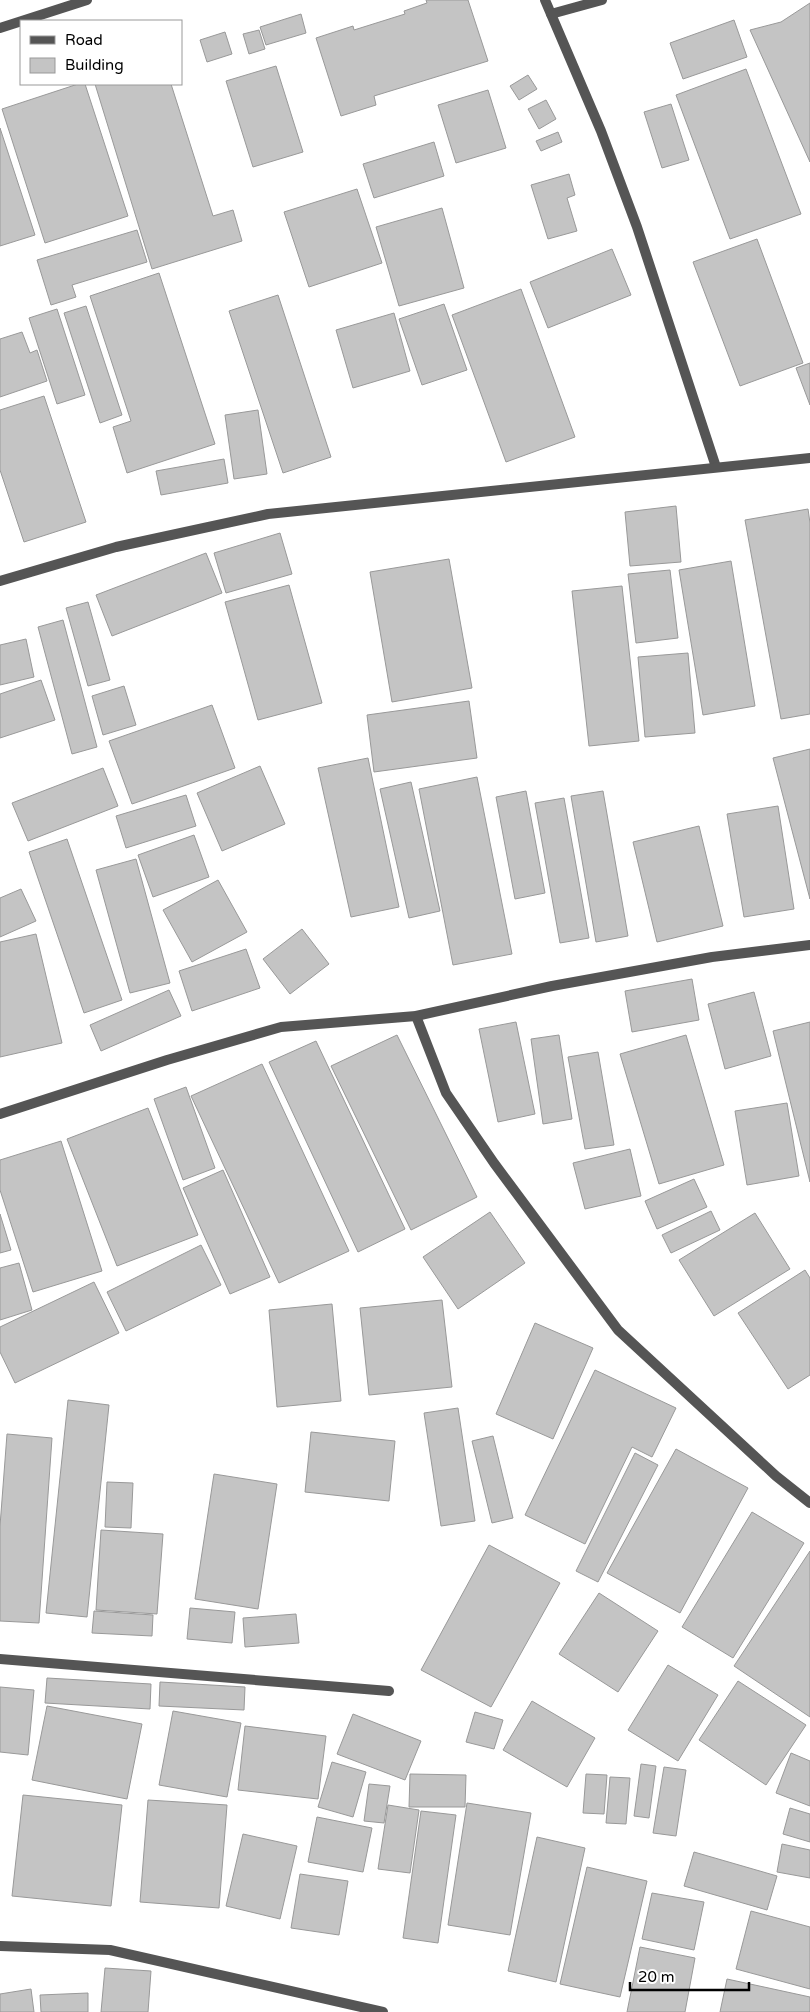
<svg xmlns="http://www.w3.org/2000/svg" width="810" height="2012" font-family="'Varela Round',sans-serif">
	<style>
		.building { fill: #c4c4c4; stroke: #999 }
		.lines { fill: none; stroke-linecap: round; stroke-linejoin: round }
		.street { stroke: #555; stroke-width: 10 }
	</style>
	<rect width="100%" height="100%" fill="#fff"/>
	<g class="building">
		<path d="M 426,0 L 468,0 L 488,61 L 374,96 L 376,105 L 341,116 L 316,38 L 353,26 L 354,30 L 405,14 L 404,11 L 427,3 Z"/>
		<path d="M 810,3 L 810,162 L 750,30 L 781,22 Z"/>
		<path d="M 301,14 L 306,33 L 266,45 L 260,27 Z"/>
		<path d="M 734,20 L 747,57 L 683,79 L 670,43 Z"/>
		<path d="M 259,30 L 265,49 L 249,54 L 243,34 Z"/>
		<path d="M 225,32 L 232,54 L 207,62 L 200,40 Z"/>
		<path d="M 276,66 L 303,152 L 253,167 L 226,81 Z"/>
		<path d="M 746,69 L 801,214 L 730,239 L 676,95 Z"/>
		<path d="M 528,75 L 537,89 L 519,100 L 510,86 Z"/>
		<path d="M 78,84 L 85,84 L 128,216 L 45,243 L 2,109 Z"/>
		<path d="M 95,84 L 171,84 L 213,216 L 233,210 L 242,241 L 152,269 Z"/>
		<path d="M 488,90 L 506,148 L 456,163 L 438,105 Z"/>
		<path d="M 546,100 L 556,119 L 539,129 L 528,109 Z"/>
		<path d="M 671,104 L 689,160 L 662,168 L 644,112 Z"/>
		<path d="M 0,128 L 35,235 L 0,246 Z"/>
		<path d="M 558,132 L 562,142 L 541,151 L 536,141 Z"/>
		<path d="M 434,142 L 444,176 L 374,198 L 363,164 Z"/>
		<path d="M 569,174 L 575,195 L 567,198 L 577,231 L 548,239 L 531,185 Z"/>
		<path d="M 357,189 L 382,263 L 309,287 L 284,212 Z"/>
		<path d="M 442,208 L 464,288 L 399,306 L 376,227 Z"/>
		<path d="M 137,230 L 147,262 L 72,285 L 76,297 L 51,305 L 37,260 Z"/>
		<path d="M 757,239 L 803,363 L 740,386 L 693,262 Z"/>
		<path d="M 612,249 L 631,295 L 548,328 L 530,282 Z"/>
		<path d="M 159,273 L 215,444 L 127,473 L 113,427 L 131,421 L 90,296 Z"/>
		<path d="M 521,289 L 575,437 L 506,462 L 452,315 Z"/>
		<path d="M 278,295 L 331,457 L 283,473 L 229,311 Z"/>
		<path d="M 444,304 L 467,370 L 422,385 L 399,319 Z"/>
		<path d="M 86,306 L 122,415 L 100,423 L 64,313 Z"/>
		<path d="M 57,309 L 85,395 L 57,404 L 29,318 Z"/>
		<path d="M 394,313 L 410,371 L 353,388 L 336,330 Z"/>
		<path d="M 22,332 L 30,353 L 37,350 L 47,381 L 0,397 L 0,339 Z"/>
		<path d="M 810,363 L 810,405 L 796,368 Z"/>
		<path d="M 44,396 L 86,522 L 24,542 L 0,470 L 0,410 Z"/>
		<path d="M 258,410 L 267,474 L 234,479 L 225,415 Z"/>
		<path d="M 224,459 L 228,483 L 161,495 L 156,471 Z"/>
		<path d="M 676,506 L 681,562 L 630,566 L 625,512 Z"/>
		<path d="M 808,509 L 810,523 L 810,714 L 781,719 L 745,520 Z"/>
		<path d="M 280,533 L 292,574 L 226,593 L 214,553 Z"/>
		<path d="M 206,553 L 222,593 L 112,636 L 96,595 Z"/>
		<path d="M 449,559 L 472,688 L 392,702 L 370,572 Z"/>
		<path d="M 731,561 L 755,706 L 703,715 L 679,570 Z"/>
		<path d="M 670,570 L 678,638 L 636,643 L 628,574 Z"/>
		<path d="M 289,585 L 322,703 L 258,720 L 225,602 Z"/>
		<path d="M 622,586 L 639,741 L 589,746 L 572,591 Z"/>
		<path d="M 88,602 L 110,680 L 88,686 L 66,608 Z"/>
		<path d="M 63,620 L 97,747 L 72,754 L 38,627 Z"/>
		<path d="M 26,639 L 34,677 L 0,685 L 0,645 Z"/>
		<path d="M 688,653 L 695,733 L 645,737 L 638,657 Z"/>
		<path d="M 41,680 L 55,720 L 0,738 L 0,694 Z"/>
		<path d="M 124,686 L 136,725 L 103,735 L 92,696 Z"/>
		<path d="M 469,701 L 477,758 L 374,772 L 367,715 Z"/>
		<path d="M 212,705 L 235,768 L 132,804 L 109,741 Z"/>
		<path d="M 810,749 L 810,899 L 773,758 Z"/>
		<path d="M 368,758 L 399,907 L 351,917 L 318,768 Z"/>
		<path d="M 260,766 L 285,824 L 222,851 L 197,793 Z"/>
		<path d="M 103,768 L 118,806 L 28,841 L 12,803 Z"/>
		<path d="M 477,777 L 512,954 L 453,965 L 419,789 Z"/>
		<path d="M 411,782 L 440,911 L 409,918 L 380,789 Z"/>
		<path d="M 526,791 L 545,893 L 515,899 L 496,797 Z"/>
		<path d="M 603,791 L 628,936 L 596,942 L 571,796 Z"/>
		<path d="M 186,795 L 196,826 L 126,848 L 116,816 Z"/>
		<path d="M 564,798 L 589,938 L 560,943 L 535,803 Z"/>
		<path d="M 778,806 L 794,909 L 744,917 L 727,814 Z"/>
		<path d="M 699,826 L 723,926 L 657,942 L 633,842 Z"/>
		<path d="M 194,835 L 209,877 L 153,897 L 138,855 Z"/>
		<path d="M 67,839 L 122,1000 L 84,1013 L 29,852 Z"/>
		<path d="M 136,859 L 170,983 L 130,993 L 96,870 Z"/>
		<path d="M 218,880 L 247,932 L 192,962 L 163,910 Z"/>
		<path d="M 21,889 L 36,921 L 0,937 L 0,898 Z"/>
		<path d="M 302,929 L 329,964 L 290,994 L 263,959 Z"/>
		<path d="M 36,934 L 62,1043 L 0,1057 L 0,942 Z"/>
		<path d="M 246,949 L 260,988 L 192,1011 L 179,971 Z"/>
		<path d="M 692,979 L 699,1020 L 632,1032 L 625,991 Z"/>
		<path d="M 169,990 L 181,1016 L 101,1051 L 90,1025 Z"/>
		<path d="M 754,992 L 771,1056 L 725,1069 L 708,1004 Z"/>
		<path d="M 516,1022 L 535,1114 L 498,1122 L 479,1029 Z"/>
		<path d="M 810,1022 L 810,1182 L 773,1031 Z"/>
		<path d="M 397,1035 L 477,1197 L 411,1230 L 331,1066 Z"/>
		<path d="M 559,1035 L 572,1119 L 543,1124 L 531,1039 Z"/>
		<path d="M 686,1035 L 724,1165 L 659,1184 L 620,1054 Z"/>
		<path d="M 316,1041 L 405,1229 L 358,1252 L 269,1062 Z"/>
		<path d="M 598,1052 L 614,1145 L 585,1149 L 568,1057 Z"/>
		<path d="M 262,1064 L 349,1251 L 279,1283 L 191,1096 Z"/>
		<path d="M 186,1087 L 215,1168 L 183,1180 L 154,1099 Z"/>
		<path d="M 787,1103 L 799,1176 L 747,1185 L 735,1111 Z"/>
		<path d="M 148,1108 L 198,1235 L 117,1266 L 67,1139 Z"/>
		<path d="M 61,1141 L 102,1271 L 33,1292 L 0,1190 L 0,1160 Z"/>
		<path d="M 630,1149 L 641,1196 L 585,1209 L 573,1163 Z"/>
		<path d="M 223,1170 L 270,1277 L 230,1294 L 183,1188 Z"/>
		<path d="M 694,1179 L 707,1207 L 657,1229 L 645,1201 Z"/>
		<path d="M 711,1211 L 720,1230 L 671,1253 L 662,1235 Z"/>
		<path d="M 490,1212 L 525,1263 L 458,1309 L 423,1257 Z"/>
		<path d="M 755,1213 L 790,1269 L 714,1316 L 679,1260 Z"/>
		<path d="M 0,1214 L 11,1250 L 0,1253 Z"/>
		<path d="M 201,1245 L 221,1285 L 126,1331 L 107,1292 Z"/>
		<path d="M 19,1263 L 32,1310 L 0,1320 L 0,1268 Z"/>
		<path d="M 805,1270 L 810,1278 L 810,1375 L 788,1389 L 738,1313 Z"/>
		<path d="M 94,1282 L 119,1333 L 15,1383 L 0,1352 L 0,1327 Z"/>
		<path d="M 442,1300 L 452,1387 L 369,1395 L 360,1308 Z"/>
		<path d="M 332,1304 L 341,1401 L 277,1407 L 269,1310 Z"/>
		<path d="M 535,1323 L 593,1348 L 553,1439 L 496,1414 Z"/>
		<path d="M 595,1370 L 676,1408 L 652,1457 L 632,1447 L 585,1544 L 525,1515 Z"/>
		<path d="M 68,1400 L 109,1405 L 87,1617 L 46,1613 Z"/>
		<path d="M 458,1408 L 475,1521 L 441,1526 L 424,1413 Z"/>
		<path d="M 311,1432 L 395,1441 L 389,1501 L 305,1492 Z"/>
		<path d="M 7,1434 L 52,1438 L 39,1623 L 0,1621 L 0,1526 Z"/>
		<path d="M 493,1436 L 513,1518 L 492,1523 L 472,1441 Z"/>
		<path d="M 676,1449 L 748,1488 L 680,1613 L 607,1573 Z"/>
		<path d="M 635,1453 L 658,1465 L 598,1582 L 576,1571 Z"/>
		<path d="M 214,1474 L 277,1484 L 258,1609 L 195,1599 Z"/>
		<path d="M 107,1482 L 133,1483 L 131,1528 L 105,1527 Z"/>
		<path d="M 752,1512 L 804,1543 L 733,1658 L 682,1627 Z"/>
		<path d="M 101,1530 L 163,1534 L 157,1614 L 96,1610 Z"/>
		<path d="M 489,1545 L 560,1583 L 491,1707 L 421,1670 Z"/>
		<path d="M 810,1551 L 810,1717 L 734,1666 Z"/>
		<path d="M 599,1593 L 658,1631 L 618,1692 L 559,1654 Z"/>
		<path d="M 190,1608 L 235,1612 L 232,1643 L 187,1639 Z"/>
		<path d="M 94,1611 L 153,1615 L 152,1636 L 92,1633 Z"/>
		<path d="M 296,1614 L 299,1643 L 245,1647 L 243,1618 Z"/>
		<path d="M 668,1665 L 718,1695 L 678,1761 L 628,1730 Z"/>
		<path d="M 47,1678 L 151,1684 L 150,1709 L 45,1703 Z"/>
		<path d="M 738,1681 L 806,1725 L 766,1785 L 699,1740 Z"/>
		<path d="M 160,1682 L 245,1687 L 244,1710 L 159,1706 Z"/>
		<path d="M 0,1687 L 34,1690 L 28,1755 L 0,1752 Z"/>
		<path d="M 532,1701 L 595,1738 L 567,1787 L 503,1750 Z"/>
		<path d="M 47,1706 L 142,1724 L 127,1799 L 32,1780 Z"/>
		<path d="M 173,1711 L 241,1723 L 227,1797 L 159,1785 Z"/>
		<path d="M 475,1712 L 503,1720 L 494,1749 L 466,1742 Z"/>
		<path d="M 353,1714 L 421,1741 L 405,1780 L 337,1754 Z"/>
		<path d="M 245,1726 L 326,1736 L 318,1799 L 238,1790 Z"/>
		<path d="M 791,1753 L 810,1761 L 810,1806 L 776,1793 Z"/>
		<path d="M 332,1762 L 366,1772 L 353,1817 L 318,1807 Z"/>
		<path d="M 641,1764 L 656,1766 L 649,1818 L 634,1816 Z"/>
		<path d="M 664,1767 L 686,1770 L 676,1836 L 653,1833 Z"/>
		<path d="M 410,1774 L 466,1775 L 465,1807 L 409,1807 Z"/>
		<path d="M 586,1774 L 607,1775 L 604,1814 L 583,1813 Z"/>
		<path d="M 610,1777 L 630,1778 L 626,1824 L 606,1823 Z"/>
		<path d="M 369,1784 L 390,1786 L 384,1823 L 364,1821 Z"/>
		<path d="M 23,1795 L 122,1805 L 111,1906 L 12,1896 Z"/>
		<path d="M 148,1800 L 227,1805 L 219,1908 L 140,1902 Z"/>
		<path d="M 467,1803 L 531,1813 L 510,1935 L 448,1925 Z"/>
		<path d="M 388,1805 L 419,1810 L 410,1873 L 378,1869 Z"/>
		<path d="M 790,1808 L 810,1814 L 810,1842 L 783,1834 Z"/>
		<path d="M 421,1811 L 456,1815 L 438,1943 L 403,1938 Z"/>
		<path d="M 317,1817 L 372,1828 L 363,1872 L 308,1862 Z"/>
		<path d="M 243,1834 L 297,1846 L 280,1919 L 226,1906 Z"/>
		<path d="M 537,1837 L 585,1848 L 556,1982 L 508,1971 Z"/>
		<path d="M 782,1844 L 810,1850 L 810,1878 L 777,1872 Z"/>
		<path d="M 694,1852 L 777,1876 L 767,1910 L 684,1886 Z"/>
		<path d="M 587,1867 L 647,1881 L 620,1997 L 560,1984 Z"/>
		<path d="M 300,1874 L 348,1881 L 339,1935 L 291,1928 Z"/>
		<path d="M 652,1893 L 704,1902 L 694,1950 L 642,1939 Z"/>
		<path d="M 751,1911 L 810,1927 L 810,1989 L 736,1969 Z"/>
		<path d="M 640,1947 L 695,1958 L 685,2012 L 627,2012 Z"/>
		<path d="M 105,1968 L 151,1971 L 148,2012 L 101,2012 Z"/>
		<path d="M 727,1979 L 810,1997 L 810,2012 L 720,2012 Z"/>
		<path d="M 31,1989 L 34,2012 L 0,2012 L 0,1994 Z"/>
		<path d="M 88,1993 L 88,2012 L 41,2012 L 40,1995 Z"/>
	</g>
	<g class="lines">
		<g class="street">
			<path d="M 545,0 L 601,131 L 637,227 L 716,467"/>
			<path d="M 551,14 L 602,0"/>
			<path d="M 0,28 L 87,0"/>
			<path d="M 0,581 L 116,547 L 268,514 L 810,458"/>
			<path d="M 416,1016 L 446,1093 L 494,1163 L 618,1330 L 776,1476 L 810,1503"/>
			<path d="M 0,1114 L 167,1060 L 281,1027 L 416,1016 L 552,986 L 712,957 L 810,945"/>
			<path d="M 0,1659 L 389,1691"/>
			<path d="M 0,1946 L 110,1950 L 383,2012"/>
		</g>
	</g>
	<rect x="20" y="20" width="162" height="65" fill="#ffffff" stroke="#999999"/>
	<rect x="30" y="36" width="25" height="8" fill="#555555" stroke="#999999"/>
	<text x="65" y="45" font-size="15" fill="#000000">Road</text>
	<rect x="30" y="58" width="25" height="15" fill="#c4c4c4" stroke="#999999"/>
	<text x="65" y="70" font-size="15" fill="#000000">Building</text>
	<path d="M630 1982v8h119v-8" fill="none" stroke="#000000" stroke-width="2.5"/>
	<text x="638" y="1982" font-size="15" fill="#000000" stroke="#ffffff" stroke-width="4" paint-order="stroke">20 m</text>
</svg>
